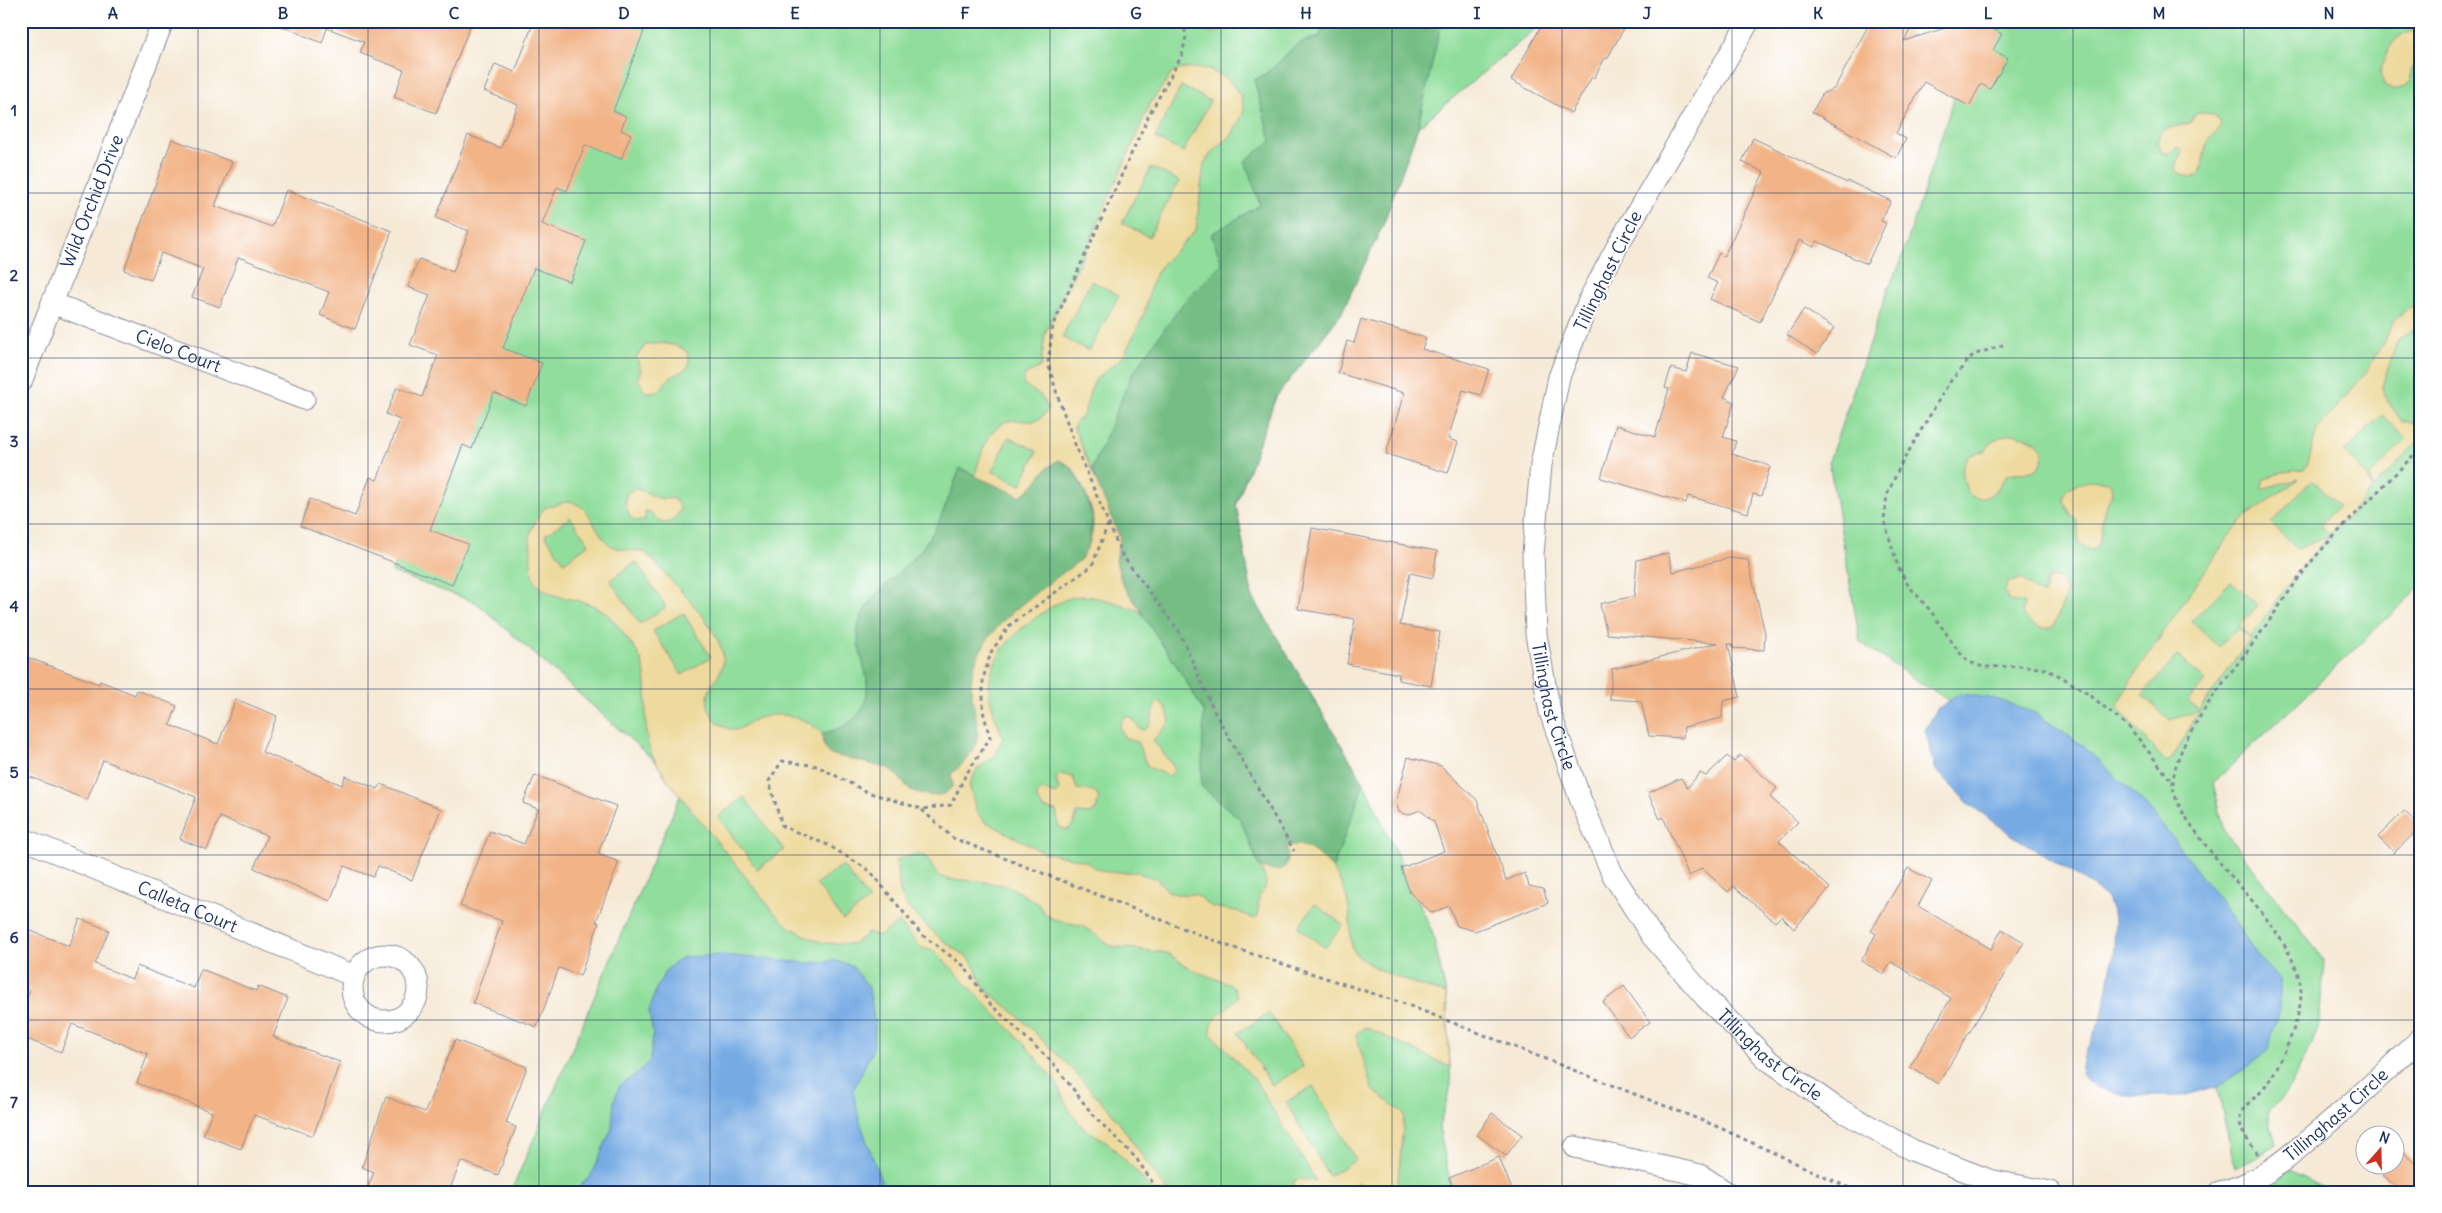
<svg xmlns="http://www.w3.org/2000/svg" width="2442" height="1213" font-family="Delius,sans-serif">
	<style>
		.green { fill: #91de9c; stroke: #56867d }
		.forest { fill: #74bd84; stroke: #487671 }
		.sand { fill: #eeda9e; stroke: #84847e; fill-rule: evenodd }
		.water { fill: #76aae3; stroke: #486ca0 }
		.building { fill: #f2b487 }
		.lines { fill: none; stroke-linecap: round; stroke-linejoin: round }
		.street-casing { stroke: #888c9a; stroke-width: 23 }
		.path { stroke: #888c9a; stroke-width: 3; stroke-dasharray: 4 4; stroke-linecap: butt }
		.street { stroke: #fff; stroke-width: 21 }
		.grid { fill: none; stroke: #1b2f5e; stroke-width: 1; stroke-opacity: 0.55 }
		.labels { text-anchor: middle; stroke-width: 4; stroke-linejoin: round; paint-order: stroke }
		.street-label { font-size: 18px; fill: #1b2f5e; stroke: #fff }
		.neatline { fill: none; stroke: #1b2f5e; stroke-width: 2 }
		.grid-label { font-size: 16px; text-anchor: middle; font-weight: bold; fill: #1b2f5e }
	</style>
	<rect width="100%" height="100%" fill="#fff"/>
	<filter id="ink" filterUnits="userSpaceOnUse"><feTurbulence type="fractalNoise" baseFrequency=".02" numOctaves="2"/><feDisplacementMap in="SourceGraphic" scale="10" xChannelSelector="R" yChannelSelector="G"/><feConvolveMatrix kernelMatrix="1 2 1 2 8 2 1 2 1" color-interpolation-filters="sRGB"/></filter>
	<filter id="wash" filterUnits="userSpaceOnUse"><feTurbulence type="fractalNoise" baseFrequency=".0096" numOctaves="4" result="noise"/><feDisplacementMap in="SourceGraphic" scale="20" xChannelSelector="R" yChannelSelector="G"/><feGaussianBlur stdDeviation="1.12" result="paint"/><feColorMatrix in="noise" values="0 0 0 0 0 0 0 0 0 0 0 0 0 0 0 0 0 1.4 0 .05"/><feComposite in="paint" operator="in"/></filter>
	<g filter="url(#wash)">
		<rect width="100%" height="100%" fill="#f6ead7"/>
		<g class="green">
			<path d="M 592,21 L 1545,21 L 1418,127 L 1383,225 L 1341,314 L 1276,397 L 1236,504 L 1252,596 L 1364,783 L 1432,931 L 1446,994 L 1451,1085 L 1439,1127 L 1452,1192 L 511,1192 L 684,787 L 477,603 L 392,572 L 544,138 Z"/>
			<path d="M 1979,21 L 2421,21 L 2421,586 L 2213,783 L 2225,832 L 2324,960 L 2319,1025 L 2291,1087 L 2268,1113 L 2276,1144 L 2260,1156 L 2235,1168 L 2215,1078 L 2255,1048 L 2004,732 L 1922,684 L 1860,642 L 1829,461 L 1889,286 L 1900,264 Z"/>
			<path d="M 2287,1168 L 2330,1192 L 2262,1192 L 2273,1178 Z"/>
		</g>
		<g class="forest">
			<path d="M 1323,21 L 1444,21 L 1440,28 L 1418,127 L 1383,225 L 1341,314 L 1276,397 L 1236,504 L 1252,596 L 1364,783 L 1333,868 L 1313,850 L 1288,858 L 1283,868 L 1278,871 L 1260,868 L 1240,819 L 1201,786 L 1204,712 L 1178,668 L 1122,584 L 1116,561 L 1120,538 L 1109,516 L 1092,469 L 1132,374 L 1183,303 L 1222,264 L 1211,234 L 1260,205 L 1245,161 L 1271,141 L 1254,80 C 1261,76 1269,72 1275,66 C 1290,52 1294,41 1318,38 L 1322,31 Z"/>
			<path d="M 1058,460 L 1071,467 L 1084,491 L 1093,518 L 1088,548 L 1080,560 L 997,627 L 973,690 L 979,728 L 977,744 L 966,762 L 951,774 L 953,786 L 945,794 L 930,796 L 911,791 L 891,769 L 829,754 L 823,744 L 822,733 C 838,731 858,721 864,705 C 876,675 850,649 860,620 C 870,592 905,571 923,547 C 941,524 949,495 960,468 L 1020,496 C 1039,485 1038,472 1058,460 Z"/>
		</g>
		<g class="sand">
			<path d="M 1191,21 L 1234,21 C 1229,31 1210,35 1200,30 C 1197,28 1194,24 1191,21 Z"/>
			<path d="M 2421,29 L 2421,68 L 2414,65 L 2411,68 L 2411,80 C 2404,90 2396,91 2385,87 L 2380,74 C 2385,52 2395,30 2421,29 Z"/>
			<path d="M 1187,68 L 1206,69 L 1226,77 L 1241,96 L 1244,111 L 1232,135 L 1212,152 L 1204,163 L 1196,230 L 1163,263 L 1152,281 L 1144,315 L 1123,357 L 1096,379 L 1091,389 L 1084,414 L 1073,426 L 1120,538 L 1116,561 L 1122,584 L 1142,612 C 1124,605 1102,597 1083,596 C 1067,596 1054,605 1041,614 C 1013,633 985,659 990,697 C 992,711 999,725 1003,738 L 995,756 L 977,769 L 969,785 L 977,813 L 984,821 L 1043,852 L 1086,861 L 1093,867 L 1108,872 L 1138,872 L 1147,877 L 1156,878 L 1168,891 L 1180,895 L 1195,894 L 1212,907 L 1237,911 L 1254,919 L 1258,916 L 1259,895 C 1269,887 1267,878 1260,868 C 1269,870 1288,874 1288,859 C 1288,854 1286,851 1287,846 C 1301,843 1311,848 1322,858 C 1339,872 1349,896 1350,919 C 1351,930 1349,943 1355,953 C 1368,970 1424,987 1446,994 L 1450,1067 L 1365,1027 L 1356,1034 L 1372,1089 L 1404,1114 L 1397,1192 L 1365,1192 L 1359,1182 L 1341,1192 L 1293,1192 L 1294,1181 L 1299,1179 L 1316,1181 L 1255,1080 L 1211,1034 C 1210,1014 1229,1011 1238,996 L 1235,989 L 1228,983 L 1194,971 L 1167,953 L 1111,946 L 1083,926 L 1053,919 L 1044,913 L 1037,903 L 1009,886 L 979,881 L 946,879 L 937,875 L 927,857 L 919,853 L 896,860 L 900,892 L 907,907 L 942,940 L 971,960 L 985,989 L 1019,1017 L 1068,1065 L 1113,1114 L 1168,1192 L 1152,1192 L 1137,1172 L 1106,1141 L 1082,1127 L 1071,1113 L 1055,1081 L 1026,1046 L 935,951 L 921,948 L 899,922 L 880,936 L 868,933 L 853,944 L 824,943 L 812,939 L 788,926 L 774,912 L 668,781 C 661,769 652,758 648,744 C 641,714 655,674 634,648 C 625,636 614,618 602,610 C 584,599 569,601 552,594 C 529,585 531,570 531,550 C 531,544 529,537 531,531 C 534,523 540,515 544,508 L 570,501 C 574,503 580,505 583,508 C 594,519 598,535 610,545 C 620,552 637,548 647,554 C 653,559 659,568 665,574 C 684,595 719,627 723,657 C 726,678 695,690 713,717 C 718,724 728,730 735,730 C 741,729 747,724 752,721 C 777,709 803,715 822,733 L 823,744 L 829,754 L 891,769 L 911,791 L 930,796 L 945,794 L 953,786 L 951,774 C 1003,733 961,713 974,667 C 987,621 1045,588 1080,560 C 1089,548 1094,534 1093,519 C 1093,507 1079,477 1072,468 C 1068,464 1063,462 1058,460 C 1038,472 1039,485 1020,496 L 975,476 C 979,458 988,426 1008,421 C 1025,418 1039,429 1048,408 L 1041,396 L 1022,383 L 1026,375 L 1041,366 L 1045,333 L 1090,241 L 1151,102 L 1173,72 ZM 1181,86 L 1210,101 L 1183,152 L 1155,138 ZM 1151,167 L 1179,181 L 1149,237 L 1122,223 ZM 1091,281 L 1119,295 L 1089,351 L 1062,337 ZM 1009,437 L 1037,451 L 1021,485 L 992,471 ZM 570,517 L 589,544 L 564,562 L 545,535 ZM 636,562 L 666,607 L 640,624 L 610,580 ZM 683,613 L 711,657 L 682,675 L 653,631 ZM 744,797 L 784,850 L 757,869 L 718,817 ZM 842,865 L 869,900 L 843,920 L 816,884 ZM 1315,904 L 1343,925 L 1325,948 L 1298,927 ZM 1269,1013 L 1303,1066 L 1272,1086 L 1238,1033 ZM 1313,1086 L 1356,1160 L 1329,1176 L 1286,1102 Z"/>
			<path d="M 2200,113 L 2213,114 L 2220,123 C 2218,131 2211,137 2207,144 C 2199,159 2209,188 2179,173 L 2176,168 L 2182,150 L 2177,147 L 2170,153 L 2163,153 C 2157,144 2156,136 2165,129 L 2190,123 L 2196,114 Z"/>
			<path d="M 2421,303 L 2421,322 L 2408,334 L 2398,339 L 2382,386 L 2384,396 L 2401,420 L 2421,426 L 2421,438 L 2373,489 L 2370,476 L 2407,439 L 2382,415 L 2344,452 L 2368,477 L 2372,490 L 2330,534 L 2320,526 L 2339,506 L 2312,480 L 2271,523 L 2297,549 L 2330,535 L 2293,578 L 2251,637 L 2239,626 L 2258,606 L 2231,581 L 2192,621 L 2219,647 L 2238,628 L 2251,638 L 2200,710 L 2188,701 L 2206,681 L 2178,656 L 2142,695 L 2170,720 L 2199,711 C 2191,724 2177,755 2167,763 L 2117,707 L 2131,680 L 2229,536 L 2248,515 L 2299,479 L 2261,489 L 2264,479 L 2283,472 L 2302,470 L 2307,466 L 2317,430 L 2369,369 L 2395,320 L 2408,308 Z"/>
			<path d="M 662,343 L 678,346 L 686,351 C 696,371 680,370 670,378 C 666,381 663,387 659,391 L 645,392 L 638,379 L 641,369 L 636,357 L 646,345 Z"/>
			<path d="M 2016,434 C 2023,439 2031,437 2037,443 C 2041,447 2044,452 2043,457 C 2041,476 2021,471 2008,474 C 1998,486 1989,506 1970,495 C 1964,486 1958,466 1968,457 C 1973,453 1981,454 1986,449 C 1995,439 2001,434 2016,434 Z"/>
			<path d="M 2097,480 L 2108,482 L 2111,485 C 2114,495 2109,499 2105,508 C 2101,520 2102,532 2099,544 L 2092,550 L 2087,549 L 2079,544 L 2077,521 C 2051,493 2066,484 2097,480 Z"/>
			<path d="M 635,488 L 659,498 L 674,499 L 680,507 C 679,517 669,527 659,521 C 654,518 652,512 646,510 L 645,519 C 629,528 623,504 627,493 Z"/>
			<path d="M 2052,577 L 2061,579 L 2067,592 L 2054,626 C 2042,633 2028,623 2022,613 L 2024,603 L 2009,601 L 2004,591 L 2009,582 L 2021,579 L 2042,595 L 2045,590 L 2046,581 Z"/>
			<path d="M 1158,702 L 1166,707 L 1170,722 L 1153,740 L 1173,766 L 1174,771 L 1169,776 L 1148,767 L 1137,742 L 1124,737 L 1120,726 L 1123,718 L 1128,716 L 1132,718 L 1140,729 L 1145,730 C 1156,722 1149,710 1158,702 Z"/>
			<path d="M 1061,774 L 1073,777 L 1077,789 L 1095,791 L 1099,799 L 1096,810 L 1089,814 L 1077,813 L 1074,824 L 1067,830 L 1059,827 L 1056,811 L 1043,808 L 1037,799 L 1037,795 L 1042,790 L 1057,794 L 1059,790 L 1056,779 Z"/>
		</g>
		<g class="water">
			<path d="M 1960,694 L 1996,699 L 2035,713 L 2081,744 L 2151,810 L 2229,913 L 2257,956 L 2280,980 L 2280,1009 L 2268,1049 L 2244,1070 L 2217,1086 L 2183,1096 L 2129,1096 L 2095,1087 L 2081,1074 L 2084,1056 L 2104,1012 L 2114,949 L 2115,920 L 2107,898 L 2086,881 L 2012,835 L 1968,803 L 1936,770 L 1925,730 L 1938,708 Z"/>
			<path d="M 723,955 L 807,963 L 835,961 L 851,965 L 869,987 L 875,1026 L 873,1049 L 853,1091 L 859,1119 L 885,1192 L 574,1192 L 591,1175 L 612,1128 L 614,1101 L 620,1085 L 636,1075 L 650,1060 L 653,1035 L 649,1011 L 656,989 L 666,970 L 683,957 Z"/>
		</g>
		<g id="blocks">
			<g class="building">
				<path d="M 270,21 L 472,21 L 436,113 L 394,97 L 404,70 L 360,53 L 364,42 L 327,28 L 322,43 Z"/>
				<path d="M 534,21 L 637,21 L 635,28 L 644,31 L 613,111 L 626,116 L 621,130 L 631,134 L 621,159 L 585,145 L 567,191 L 557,187 L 542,224 L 586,241 L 570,282 L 534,268 L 503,348 L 542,363 L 526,406 L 494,393 L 472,449 L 463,445 L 430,530 L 468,544 L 452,585 L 300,526 L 310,499 L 355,516 L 370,477 L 377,480 L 400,420 L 386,414 L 397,387 L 422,397 L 438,355 L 410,345 L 430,295 L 408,287 L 419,259 L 453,272 L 469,231 L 436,218 L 468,135 L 501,148 L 518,105 L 484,91 L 495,64 L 515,72 Z"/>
				<path d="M 1544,21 L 1628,21 L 1607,59 L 1605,58 L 1594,78 L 1592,77 L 1571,113 L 1511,80 Z"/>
				<path d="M 1871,21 L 1915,21 L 1904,41 L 1967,21 L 1979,21 L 2002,34 L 1993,50 L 2008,58 L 1990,89 L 1981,84 L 1969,106 L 1924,82 L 1896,133 L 1906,139 L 1896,158 L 1812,112 L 1823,93 L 1834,89 Z"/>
				<path d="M 1753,138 L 1847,183 L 1848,181 L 1891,201 L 1881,221 L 1886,223 L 1867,264 L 1817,241 L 1814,247 L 1799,240 L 1760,322 L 1710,299 L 1718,283 L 1707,278 L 1719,253 L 1724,256 L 1764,172 L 1742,162 Z"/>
				<path d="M 172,139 L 232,162 L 215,206 L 272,227 L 286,190 L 392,231 L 355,329 L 320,315 L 329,292 L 241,258 L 238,258 L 220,307 L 192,297 L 203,269 L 161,253 L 151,280 L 124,270 Z"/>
				<path d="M 1804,309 L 1834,328 L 1817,354 L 1787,335 Z"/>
				<path d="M 1361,319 L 1426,338 L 1422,349 L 1489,369 L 1481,395 L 1463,390 L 1448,439 L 1458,442 L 1448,473 L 1386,454 L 1404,393 L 1338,373 L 1347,341 L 1354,343 Z"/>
				<path d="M 1692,353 L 1739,366 L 1724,397 L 1734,402 L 1723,437 L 1736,441 L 1732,454 L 1770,466 L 1761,496 L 1753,494 L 1748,513 L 1688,496 L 1686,503 L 1601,478 L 1616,425 L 1655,437 L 1669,389 L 1665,388 L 1671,368 L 1686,372 Z"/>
				<path d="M 1312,528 L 1437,551 L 1433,578 L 1410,573 L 1400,625 L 1440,632 L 1431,686 L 1398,680 L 1399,674 L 1347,664 L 1355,619 L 1298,609 Z"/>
				<path d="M 1668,553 L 1673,572 L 1729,558 L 1748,560 L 1765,633 L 1764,650 L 1733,648 L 1732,644 L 1728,644 L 1740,697 L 1723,701 L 1722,718 L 1684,727 L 1683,738 L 1649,736 L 1641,701 L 1610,699 L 1612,669 L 1718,643 L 1607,634 L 1600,604 L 1634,596 L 1637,560 Z"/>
				<path d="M 21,655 L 99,684 L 100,681 L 135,695 L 137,690 L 177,706 L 170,725 L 218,744 L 236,699 L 277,716 L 262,752 L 342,785 L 345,776 L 378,789 L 381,784 L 441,809 L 412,880 L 378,866 L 373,877 L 344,866 L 330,901 L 254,868 L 267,836 L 220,817 L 207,850 L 180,839 L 196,797 L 103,760 L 87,800 L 21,773 Z"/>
				<path d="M 1740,755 L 1777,788 L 1770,797 L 1798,822 L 1779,841 L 1830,888 L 1794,929 L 1781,916 L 1775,922 L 1733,886 L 1728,892 L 1702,868 L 1689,876 L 1663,817 L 1660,819 L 1648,793 L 1681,778 L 1687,788 L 1700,773 L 1706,776 L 1727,756 L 1734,762 Z"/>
				<path d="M 1408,757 L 1441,766 L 1477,800 L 1506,880 L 1525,873 L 1529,886 L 1543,889 L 1548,903 L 1475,931 L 1457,926 L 1449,906 L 1432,913 L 1410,893 L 1401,868 L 1444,851 L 1434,822 L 1420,810 L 1408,815 L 1399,812 L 1396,802 Z"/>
				<path d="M 535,775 L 616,806 L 598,854 L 619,862 L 596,922 L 599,923 L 580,976 L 559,968 L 537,1027 L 473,1003 L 502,921 L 460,906 L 490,831 L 524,844 L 538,809 L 523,803 Z"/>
				<path d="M 2404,811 L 2421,827 L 2394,853 L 2378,837 Z"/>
				<path d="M 1908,868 L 1932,881 L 1918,906 L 1991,949 L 2002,929 L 2024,942 L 1938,1084 L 1910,1067 L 1951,998 L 1891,962 L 1884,974 L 1861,961 L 1876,934 L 1871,931 Z"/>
				<path d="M 80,919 L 109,930 L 95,964 L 132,979 L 137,966 L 194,988 L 201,969 L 256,991 L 258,986 L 288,998 L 273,1037 L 340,1062 L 313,1136 L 254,1115 L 241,1149 L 203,1135 L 212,1112 L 137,1083 L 148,1054 L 72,1024 L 61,1052 L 21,1037 L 21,1012 L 30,990 L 21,986 L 21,927 L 69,946 Z"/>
				<path d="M 1624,986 L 1650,1022 L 1629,1037 L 1603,1002 Z"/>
				<path d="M 455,1040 L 527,1067 L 506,1123 L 516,1127 L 498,1175 L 461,1161 L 449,1192 L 366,1192 L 374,1172 L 362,1167 L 386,1097 L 425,1112 Z"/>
				<path d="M 1492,1113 L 1522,1135 L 1506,1156 L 1477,1135 Z"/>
				<path d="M 2401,1150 L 2421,1169 L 2421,1192 L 2401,1192 L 2380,1172 L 2386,1166 L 2394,1166 L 2394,1156 Z"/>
				<path d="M 1499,1157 L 1513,1192 L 1455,1192 L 1449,1178 Z"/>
			</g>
		</g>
	</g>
	<g filter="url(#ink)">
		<use href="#blocks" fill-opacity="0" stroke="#888c9a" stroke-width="1"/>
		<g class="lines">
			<defs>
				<g id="street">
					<path id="s1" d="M 1749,21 L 1619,243 L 1590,298 L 1559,377 L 1541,465 L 1533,554 L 1536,634 L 1550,712 L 1581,801 L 1613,875 L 1652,936 L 1706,998 L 1767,1059 L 1835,1107 L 1912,1150 L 1989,1180 L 2050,1192"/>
					<path id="s2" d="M 52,303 L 304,399"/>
					<path id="s3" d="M 21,382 L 163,21"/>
					<path id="s4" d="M 21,838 L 354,976"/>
					<circle cx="385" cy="988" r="33"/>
					<path d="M 1575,1147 L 1700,1175 L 1726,1192"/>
					<path id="s5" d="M 2219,1192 C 2257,1185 2284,1160 2313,1136 C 2351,1105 2385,1072 2421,1038"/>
				</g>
			</defs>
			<use href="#street" class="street-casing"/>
			<g class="path">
				<path d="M 1183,21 L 1186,36 L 1182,55 L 1149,115 L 1053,325 L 1048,363 L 1057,394 L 1076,447 L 1122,555 L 1179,631 L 1215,713 L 1294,851"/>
				<path d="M 2003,345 L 1973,355 L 1949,383 L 1900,466 L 1887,495 L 1884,520 L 1898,567 L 1908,585 L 1930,610 L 1959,652 L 1969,662 L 1983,667 L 2023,666 L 2045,669 L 2062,677 L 2091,696 L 2130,728 L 2173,783"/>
				<path d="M 1108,524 L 1092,566 L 1010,625 L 991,652 L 983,679 L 983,711 L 990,738 L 965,776 L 951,805 L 922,809 L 867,792 L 817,766 L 782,761 L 769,781 L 782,826 L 828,845 L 870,871 L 921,934 L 964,966 L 990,1004 L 1053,1063 L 1093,1115 L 1136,1158 L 1159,1192"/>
				<path d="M 922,810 L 953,838 L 1228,946 L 1405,1004 L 1716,1126 L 1858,1192"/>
				<path d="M 2258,1154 C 2251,1144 2240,1133 2240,1120 C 2240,1105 2257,1098 2265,1087 C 2280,1067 2302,1017 2301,992 C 2299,943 2233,882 2204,843 C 2193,827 2172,802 2173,782 C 2175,742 2224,681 2249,649 C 2270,621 2289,590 2311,562 C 2345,522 2385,486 2421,447"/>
				<path d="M 2282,1187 L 2290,1192"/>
			</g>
			<use href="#street" class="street"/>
		</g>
	</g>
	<path class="grid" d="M 198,21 L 198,1192M 368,21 L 368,1192M 539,21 L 539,1192M 710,21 L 710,1192M 880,21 L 880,1192M 1050,21 L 1050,1192M 1221,21 L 1221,1192M 1392,21 L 1392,1192M 1562,21 L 1562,1192M 1732,21 L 1732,1192M 1903,21 L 1903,1192M 2073,21 L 2073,1192M 2244,21 L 2244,1192M 21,193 L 2421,193M 21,358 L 2421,358M 21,524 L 2421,524M 21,689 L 2421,689M 21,855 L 2421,855M 21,1020 L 2421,1020"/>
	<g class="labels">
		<g class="street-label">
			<text dy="6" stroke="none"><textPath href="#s3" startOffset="194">Wild Orchid Drive</textPath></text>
			<text transform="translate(1608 271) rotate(-64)" y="6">Tillinghast Circle</text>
			<text dy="6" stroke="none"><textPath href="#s2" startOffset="135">Cielo Court</textPath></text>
			<text dy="6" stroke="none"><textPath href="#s1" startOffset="738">Tillinghast Circle</textPath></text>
			<text dy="6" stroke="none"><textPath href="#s4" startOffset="180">Calleta Court</textPath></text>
			<text dy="6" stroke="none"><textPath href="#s1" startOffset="1158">Tillinghast Circle</textPath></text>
			<text dy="6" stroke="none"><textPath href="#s5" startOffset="142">Tillinghast Circle</textPath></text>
		</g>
	</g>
	<rect width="2442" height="1213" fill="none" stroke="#fff" stroke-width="55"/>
	<g transform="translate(2380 1150) rotate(20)"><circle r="24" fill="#ffffff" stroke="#a4acbf"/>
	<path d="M0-4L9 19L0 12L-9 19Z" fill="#c8321e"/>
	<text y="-8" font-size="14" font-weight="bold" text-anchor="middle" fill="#1b2f5e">N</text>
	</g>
	<rect x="28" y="28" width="2386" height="1158" class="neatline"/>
	<g class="grid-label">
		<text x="113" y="19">A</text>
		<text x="283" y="19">B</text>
		<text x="454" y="19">C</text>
		<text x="624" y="19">D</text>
		<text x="795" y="19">E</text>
		<text x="965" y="19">F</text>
		<text x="1136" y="19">G</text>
		<text x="1306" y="19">H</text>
		<text x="1477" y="19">I</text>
		<text x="1647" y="19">J</text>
		<text x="1818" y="19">K</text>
		<text x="1988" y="19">L</text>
		<text x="2159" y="19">M</text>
		<text x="2329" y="19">N</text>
		<text x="14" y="116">1</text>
		<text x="14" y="281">2</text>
		<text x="14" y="447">3</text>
		<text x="14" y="612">4</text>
		<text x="14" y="778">5</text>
		<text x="14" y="943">6</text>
		<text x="14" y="1108">7</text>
	</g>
</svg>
